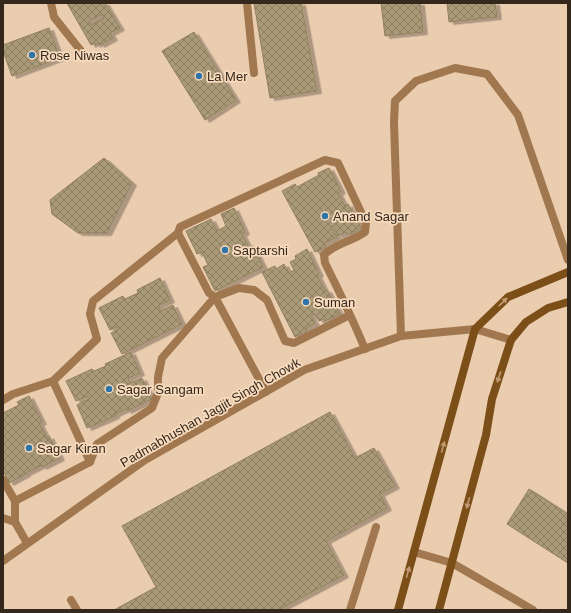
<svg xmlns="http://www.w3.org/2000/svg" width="571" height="613" font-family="Arial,sans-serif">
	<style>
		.building { fill: url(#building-cross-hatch); stroke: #8f7f5d; fill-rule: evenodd; filter: url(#shadow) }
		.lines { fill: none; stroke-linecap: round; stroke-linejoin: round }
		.service { stroke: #a0774e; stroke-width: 8 }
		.minor { stroke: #a0774e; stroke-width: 8 }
		.secondary { stroke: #7c4e18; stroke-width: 8 }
		.oneway { fill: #c09a72 }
		.poi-dot { fill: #2f74a9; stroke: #f7d9bc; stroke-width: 1.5 }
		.labels { text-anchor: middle; stroke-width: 3.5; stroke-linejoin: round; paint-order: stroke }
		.poi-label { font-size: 13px; fill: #34281d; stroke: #f7d9bc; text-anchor: start }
		.street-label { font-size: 13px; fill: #34281d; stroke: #f7d9bc }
	</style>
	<defs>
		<pattern id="building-cross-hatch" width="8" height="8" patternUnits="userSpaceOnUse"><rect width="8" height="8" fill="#aa9a77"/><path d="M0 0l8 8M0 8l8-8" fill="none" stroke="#8b7e61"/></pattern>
		<filter id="shadow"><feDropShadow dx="4.5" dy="2.5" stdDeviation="0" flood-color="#0004"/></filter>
	</defs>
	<rect width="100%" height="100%" fill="#eaccaf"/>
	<g class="building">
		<path d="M 67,3 L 105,3 L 120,28 L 110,33 L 113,38 L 100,45 L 99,43 L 96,45 L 95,43 L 91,45 ZM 102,14 L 104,18 L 91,25 L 89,21 Z"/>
		<path d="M 254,3 L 301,3 L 317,91 L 270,98 Z"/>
		<path d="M 381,3 L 420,3 L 423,32 L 385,36 Z"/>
		<path d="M 447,3 L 495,3 L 497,17 L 449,22 Z"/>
		<path d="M 49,28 L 60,58 L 12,76 L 3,51 L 3,45 Z"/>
		<path d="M 194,32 L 236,100 L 205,120 L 162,51 Z"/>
		<path d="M 104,158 L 132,183 L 107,233 L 78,233 L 52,214 L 50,200 Z"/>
		<path d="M 329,168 L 341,191 L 338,193 L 345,206 L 348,204 L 361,228 L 348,235 L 346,232 L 338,236 L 333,226 L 331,227 L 337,237 L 324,243 L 326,247 L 315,252 L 282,191 L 295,184 L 297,187 L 319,175 L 318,173 Z"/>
		<path d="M 234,208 L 245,232 L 242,234 L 249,248 L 253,246 L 263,267 L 215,291 L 203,267 L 208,265 L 202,252 L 197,254 L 186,231 L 211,219 L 217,231 L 226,226 L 221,214 Z"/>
		<path d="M 307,249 L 319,274 L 317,275 L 325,291 L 327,290 L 340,314 L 325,321 L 324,319 L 319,321 L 315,314 L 311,316 L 315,323 L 306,328 L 307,331 L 295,337 L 262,272 L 275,266 L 276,269 L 284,264 L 289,273 L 294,270 L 290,262 L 296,259 L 295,256 Z"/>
		<path d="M 160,278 L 170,300 L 158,306 L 160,311 L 173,305 L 182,324 L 122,354 L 111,333 L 119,329 L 118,326 L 110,330 L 99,308 L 123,296 L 125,299 L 138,293 L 137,290 Z"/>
		<path d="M 131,352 L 140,373 L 128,378 L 130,383 L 142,378 L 152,399 L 127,411 L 126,409 L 115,414 L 115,416 L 87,428 L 77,405 L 89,399 L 87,396 L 76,401 L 66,381 L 92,369 L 94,371 L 106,366 L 105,364 Z"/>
		<path d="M 29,396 L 42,422 L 39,423 L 47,438 L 49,436 L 60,458 L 42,467 L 42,465 L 26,473 L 26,474 L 9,483 L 3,470 L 3,413 L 19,405 L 17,402 Z"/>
		<path d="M 330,412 L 355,458 L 374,448 L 395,486 L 380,494 L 387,508 L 326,541 L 344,575 L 278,610 L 114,610 L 156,587 L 122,526 Z"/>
		<path d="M 529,489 L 568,514 L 568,563 L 507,524 Z"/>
	</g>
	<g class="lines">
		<g class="service">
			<path d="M 247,3 L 254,73"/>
			<path d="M 401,336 L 394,122 L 395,101 L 416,81 L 455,68 L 487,74 L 518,115 L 568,260"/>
			<path d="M 414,552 L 452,563 L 533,610"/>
			<path d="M 71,600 L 77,610"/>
			<path d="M 350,610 L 376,527"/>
		</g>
		<g class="minor">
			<path d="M 51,3 L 54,17 L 81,51"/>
			<path d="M 350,315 L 294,343 L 285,341 L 267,300 L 254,290 L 239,288 L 215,297 L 209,293 L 178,233 L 180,227 L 325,160 L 338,163 L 366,223 L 365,232 C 353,241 334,244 324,255 L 325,263 C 339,291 353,320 365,349"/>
			<path d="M 3,400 L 13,394 L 53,381"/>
			<path d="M 90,462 L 53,381 L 97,339 L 90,314 L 93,301 L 178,233"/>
			<path d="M 3,480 L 15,501 L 15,522 L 27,543"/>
			<path d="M 15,501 L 90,462 L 97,444 L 152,408 L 158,393 L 158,377 L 162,358 L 215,297 L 266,392"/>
			<path d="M 3,518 L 15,522"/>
			<path d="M 3,561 L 145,460 L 304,370 L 401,336 L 475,329 L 511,340"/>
		</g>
		<g class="secondary">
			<path d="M 398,610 L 475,329 L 508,297 L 568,272"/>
			<path d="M 439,610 L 486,435 L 492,399 L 511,340 L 526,322 L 548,308 L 568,302"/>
		</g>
	</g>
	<defs><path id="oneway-solid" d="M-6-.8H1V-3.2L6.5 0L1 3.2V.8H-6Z"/></defs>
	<g class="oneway">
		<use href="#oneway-solid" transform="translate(503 302) rotate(-44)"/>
		<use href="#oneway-solid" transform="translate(499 377) rotate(108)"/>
		<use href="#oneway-solid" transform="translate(443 447) rotate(-75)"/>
		<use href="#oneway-solid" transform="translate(468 503) rotate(105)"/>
		<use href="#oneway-solid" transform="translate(408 572) rotate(-74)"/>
	</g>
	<g class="poi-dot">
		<circle cx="32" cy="55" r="4"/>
		<circle cx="199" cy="76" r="4"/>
		<circle cx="325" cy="216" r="4"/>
		<circle cx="225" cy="250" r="4"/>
		<circle cx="306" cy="302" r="4"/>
		<circle cx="109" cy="389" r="4"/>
		<circle cx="29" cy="448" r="4"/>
	</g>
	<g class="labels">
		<g class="poi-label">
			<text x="40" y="60">Rose Niwas</text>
			<text x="207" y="81">La Mer</text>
			<text x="333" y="221">Anand Sagar</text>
			<text x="233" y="255">Saptarshi</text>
			<text x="314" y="307">Suman</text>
			<text x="117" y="394">Sagar Sangam</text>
			<text x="37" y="453">Sagar Kiran</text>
		</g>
		<g class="street-label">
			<text transform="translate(210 412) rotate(-30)" y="5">Padmabhushan Jagjit Singh Chowk</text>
		</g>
	</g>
	<rect width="571" height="613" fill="none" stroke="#34281d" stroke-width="8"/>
</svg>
